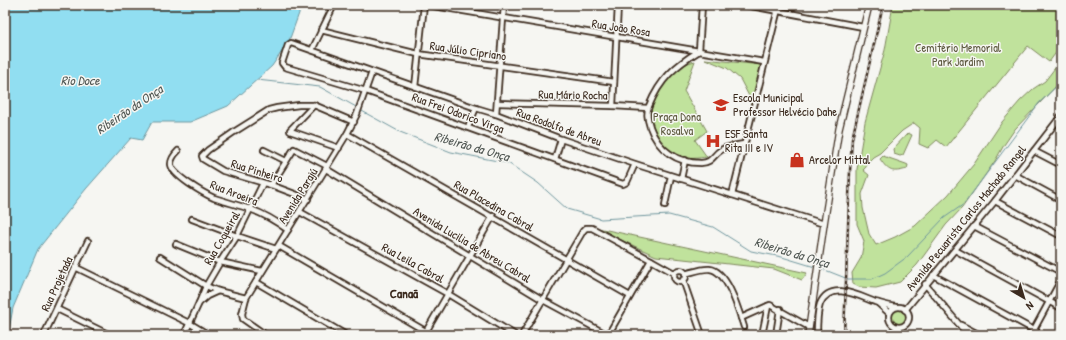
<svg xmlns="http://www.w3.org/2000/svg" width="1066" height="340" font-family="'Patrick Hand',sans-serif">
	<style>
		.green { fill: #c0e29c; stroke: #7e865d }
		.water { fill: #91def1; stroke: #6f969d }
		.lines { fill: none; stroke-linecap: round; stroke-linejoin: round }
		.stream { stroke: #6f969d; stroke-width: 1 }
		.minor-casing { stroke: #3b2a1e; stroke-width: 8 }
		.major-casing { stroke: #3b2a1e; stroke-width: 8 }
		.minor { stroke: #f6f6f2; stroke-width: 4.5 }
		.major { stroke: #f6f6f2; stroke-width: 5.5 }
		.rail-casing { stroke: #3b2a1e; stroke-width: 2.5 }
		.rail { stroke: #f6f6f2; stroke-width: 1; stroke-dasharray: 3; stroke-linecap: butt }
		.labels { text-anchor: middle; stroke-width: 3; stroke-linejoin: round; paint-order: stroke }
		.street-label { font-size: 12px; fill: #3b2a1e; stroke: #f6f6f2 }
		.park-label { font-size: 12px; fill: #5c583e; stroke: #f6f6f2 }
		.poi-label { font-size: 12px; fill: #3b2a1e; stroke: #f6f6f2; text-anchor: start }
		.water-label { font-size: 13px; font-style: italic; fill: #505753; stroke: #f6f6f2 }
		.neighbourhood-label { font-size: 13px; font-weight: bold; fill: #3b2a1e; stroke: #f6f6f2 }
	</style>
	<rect width="100%" height="100%" fill="#f6f6f2"/>
	<filter id="ink" filterUnits="userSpaceOnUse"><feTurbulence type="fractalNoise" baseFrequency=".025" numOctaves="2"/><feDisplacementMap in="SourceGraphic" scale="8" xChannelSelector="R" yChannelSelector="G"/><feConvolveMatrix kernelMatrix="1 2 1 2 8 2 1 2 1" color-interpolation-filters="sRGB"/></filter>
	<g filter="url(#ink)">
		<g class="green">
			<path d="M 893,5 L 1061,5 L 1061,46 L 1049,62 L 1028,46 L 946,147 L 937,140 L 928,148 L 919,144 L 920,128 L 914,123 L 902,131 L 880,153 L 873,157 L 868,162 L 866,167 L 863,170 L 869,175 L 862,194 L 863,208 L 869,234 L 876,245 L 895,237 L 915,226 L 948,195 L 974,164 L 1002,122 L 1020,101 L 1033,89 L 1045,81 L 1061,60 L 1061,81 L 1015,129 L 1004,145 L 995,161 L 962,208 L 946,225 L 917,265 L 900,282 L 876,288 L 859,287 L 853,284 L 852,273 L 861,258 L 864,241 L 857,224 L 857,169 L 865,122 L 885,50 Z"/>
			<path d="M 705,59 L 761,65 L 750,110 L 751,100 L 740,79 L 727,68 Z"/>
			<path d="M 695,61 L 684,91 L 707,131 L 695,140 L 707,157 C 698,158 688,160 679,156 C 663,149 646,124 652,106 C 654,99 659,93 662,87 C 670,74 680,64 695,61 Z"/>
			<path d="M 908,133 L 912,135 L 903,155 L 900,156 L 894,154 L 893,149 Z"/>
			<path d="M 883,156 L 906,164 L 908,165 L 907,169 C 892,173 889,172 880,159 Z"/>
			<path d="M 593,227 L 807,273 L 802,280 L 774,269 L 656,256 Z"/>
			<circle cx="899" cy="317" r="8"/>
		</g>
		<path class="water" d="M 9,5 L 302,5 L 289,41 L 272,66 L 228,106 L 190,122 L 152,122 L 142,140 L 131,138 L 86,189 L 38,249 L 13,308 L 8,335 L 5,335 L 5,9 Z"/>
		<g class="lines">
			<g class="stream">
				<path d="M 257,80 L 320,87 L 358,108"/>
				<path d="M 360,110 L 400,132 L 451,152 L 508,163 L 538,183 L 567,209 L 601,219 L 669,215 L 713,227 L 751,251 L 782,257 L 815,267"/>
				<path d="M 820,268 L 848,279 L 872,279 L 885,273 L 907,257 L 944,218 L 964,204 L 1039,103 L 1061,82"/>
			</g>
			<defs>
				<g id="minor">
					<path d="M 428,5 L 764,62"/>
					<path d="M 702,5 L 699,51 C 675,66 660,79 649,106 C 646,112 648,121 650,127 C 658,150 677,163 701,163 C 712,163 713,155 721,150 C 728,146 737,145 744,144"/>
					<path d="M 746,5 L 863,27"/>
					<path d="M 321,30 L 418,54 L 614,82"/>
					<path d="M 312,50 L 334,5"/>
					<path d="M 415,87 L 424,5"/>
					<path d="M 497,103 L 613,106 L 648,108"/>
					<path d="M 314,105 L 290,130 L 290,131 L 339,148"/>
					<path d="M 613,106 L 618,5"/>
					<path d="M 496,114 L 504,5"/>
					<path d="M 468,127 L 476,108"/>
					<path d="M 347,134 L 630,296"/>
					<path d="M 264,150 L 286,161"/>
					<path d="M 178,151 C 174,155 171,159 171,164 C 171,175 205,194 214,198 C 226,202 238,205 250,209 C 264,214 276,221 288,230"/>
					<path d="M 1034,151 L 1061,165"/>
					<path d="M 555,159 L 561,139"/>
					<path d="M 635,164 L 627,182 L 623,184 L 366,91 L 285,67 L 282,63 L 288,45 L 291,43 L 476,108 L 496,114 L 561,139 L 635,164 L 824,224"/>
					<path d="M 326,169 L 543,300 L 608,335"/>
					<path d="M 1015,175 L 1061,200"/>
					<path d="M 681,179 L 685,160"/>
					<path d="M 271,185 L 294,149 L 327,166"/>
					<path d="M 732,195 L 779,5"/>
					<path d="M 308,199 L 271,185 L 223,171 L 203,159 L 202,156 L 208,150 L 234,132 L 269,110 L 277,108 L 299,105 L 314,105 L 354,122"/>
					<path d="M 995,201 L 1061,236"/>
					<path d="M 665,205 L 671,176"/>
					<path d="M 300,212 L 448,294 L 515,335"/>
					<path d="M 192,219 L 237,236 L 276,249"/>
					<path d="M 974,226 L 1061,272"/>
					<path d="M 176,244 L 220,262 L 262,271"/>
					<path d="M 279,246 L 432,335"/>
					<path d="M 955,250 L 1061,308"/>
					<path d="M 160,257 L 206,286 L 218,291 L 246,298"/>
					<path d="M 75,267 L 189,323 L 209,335"/>
					<circle cx="680" cy="276" r="6"/>
					<path d="M 685,274 C 693,272 703,268 710,269 C 728,271 739,312 744,327"/>
					<path d="M 933,275 L 1043,335"/>
					<path d="M 683,280 L 702,335"/>
					<path d="M 256,282 L 346,335"/>
					<path d="M 925,284 L 968,335"/>
					<path d="M 199,303 L 206,286 L 220,262 L 237,236 L 263,183"/>
					<path d="M 878,303 L 889,313"/>
					<circle cx="899" cy="317" r="10"/>
					<path d="M 57,309 L 110,335"/>
					<path d="M 905,310 L 995,201 L 1061,116"/>
					<path d="M 741,318 L 770,305 L 809,327"/>
					<path d="M 961,325 L 980,335"/>
					<path d="M 44,335 L 88,241"/>
					<path d="M 184,335 L 199,303 L 207,296 L 218,291"/>
					<path d="M 266,335 L 243,319 L 242,314 L 246,298 L 347,134 L 357,114 L 372,72"/>
					<path d="M 424,335 L 493,216"/>
					<path d="M 522,335 L 583,231 L 586,228 L 592,228 L 651,260 L 674,273"/>
					<path d="M 608,335 L 651,260"/>
					<path d="M 762,335 L 768,306"/>
					<path d="M 776,335 L 780,309"/>
					<path d="M 817,335 C 817,326 817,313 820,304 C 830,280 859,296 875,302 C 882,304 889,306 896,307"/>
					<path d="M 894,335 L 897,327"/>
					<path d="M 1031,335 L 1061,280"/>
				</g>
				<path id="major" d="M 808,335 L 824,224 L 839,129 L 869,5"/>
			</defs>
			<use href="#minor" class="minor-casing"/>
			<use href="#major" class="major-casing"/>
			<use href="#minor" class="minor"/>
			<use href="#major" class="major"/>
			<defs>
				<path id="rail" d="M 844,335 L 850,171 L 852,139 L 883,5"/>
			</defs>
			<use href="#rail" class="rail-casing"/>
			<use href="#rail" class="rail"/>
		</g>
	</g>
	<defs>
		<symbol id="school-bare" viewBox="-9 -9 18 18"><path d="M0-5L7-2L0 1L-7-2ZM-4 1L0 2.5L4 1V4Q0 6-4 4Z" fill="#c8321e" stroke="#f6f6f2" stroke-width="2.5" paint-order="stroke"/></symbol>
		<symbol id="hospital-bare" viewBox="-9 -9 18 18"><path d="M-5-5h3v3.5h4V-5h3V5h-3V1.5h-4V5h-3Z" fill="#c8321e" stroke="#f6f6f2" stroke-width="2.5" paint-order="stroke"/></symbol>
		<symbol id="shop-bare" viewBox="-9 -9 18 18"><path d="M-5-2.5h2.3a2.7 3.5 0 0 1 5.4 0H5L5.5 6h-11ZM-1.5-2.5h3a1.5 2.3 0 0 0-3 0Z" fill="#c8321e" stroke="#f6f6f2" stroke-width="2.5" paint-order="stroke"/></symbol>
	</defs>
	<g fill-rule="evenodd">
		<use href="#school-bare" x="710" y="94" width="22" height="22"/>
		<use href="#hospital-bare" x="702" y="130" width="22" height="22"/>
		<use href="#shop-bare" x="786" y="149" width="22" height="22"/>
	</g>
	<g class="labels">
		<g class="street-label">
			<text transform="translate(621 28) rotate(9)" y="4">Rua João Rosa</text>
			<text transform="translate(468 51) rotate(8)" y="4">Rua Júlio Cipriano</text>
			<text transform="translate(573 95) rotate(1)" y="4">Rua Mário Rocha</text>
			<text transform="translate(458 113) rotate(20)" y="4">Rua Frei Odorico Virga</text>
			<text transform="translate(559 127) rotate(20)" y="4">Rua Rodolfo de Abreu</text>
			<text transform="translate(257 171) rotate(17)" y="4">Rua Pinheiro</text>
			<text transform="translate(234 193) rotate(21)" y="4">Rua Aroeira</text>
			<text transform="translate(298 196) rotate(-58)" y="4">Avenida Parajú</text>
			<text transform="translate(494 206) rotate(30)" y="4">Rua Placedina Cabral</text>
			<text transform="translate(966 218) rotate(-51)" y="4">Avenida Pecuarista Carlos Machado Rangel</text>
			<text transform="translate(222 238) rotate(-60)" y="4">Rua Coqueiral</text>
			<text transform="translate(472 245) rotate(31)" y="4">Avenida Lucilia de Abreu Cabral</text>
			<text transform="translate(413 263) rotate(29)" y="4">Rua Leila Cabral</text>
			<text transform="translate(57 284) rotate(-65)" y="4">Rua Projetada</text>
		</g>
		<g class="park-label">
			<text x="958" y="52">Cemitério Memorial<tspan x="958" dy="14">Park Jardim</tspan></text>
			<text x="677" y="121">Praça Dona<tspan x="677" dy="14">Rosalva</tspan></text>
		</g>
		<g class="poi-label">
			<text x="733" y="102">Escola Municipal<tspan x="733" dy="14">Professor Helvécio Dahe</tspan></text>
			<text x="725" y="138">ESF Santa<tspan x="725" dy="14">Rita III e IV</tspan></text>
			<text x="809" y="164">Arcelor Mittal</text>
		</g>
		<g class="water-label">
			<text x="80" y="85">Rio Doce</text>
			<text transform="translate(129 109) rotate(-34)" y="5">Ribeirão da Onça</text>
			<text transform="translate(472 146) rotate(16)" y="5">Ribeirão da Onça</text>
			<text transform="translate(792 252) rotate(17)" y="5">Ribeirão da Onça</text>
		</g>
		<g class="neighbourhood-label">
			<text x="404" y="298">Canaã</text>
		</g>
	</g>
	<rect width="1066" height="340" fill="none" stroke="#f6f6f2" stroke-width="20"/>
	<rect x="10" y="10" width="1046" height="320" fill="none" stroke="#3b2a1e" stroke-width="1.5" filter="url(#ink)"/>
	<g transform="translate(1024 298) rotate(142)" stroke="#f6f6f2" stroke-width="3" paint-order="stroke">
	<path d="M0-3L7 15L0 10L-7 15Z" fill="#3b2a1e"/>
	<text y="-6" font-size="11" font-weight="bold" text-anchor="middle" fill="#3b2a1e">N</text>
	</g>
</svg>
